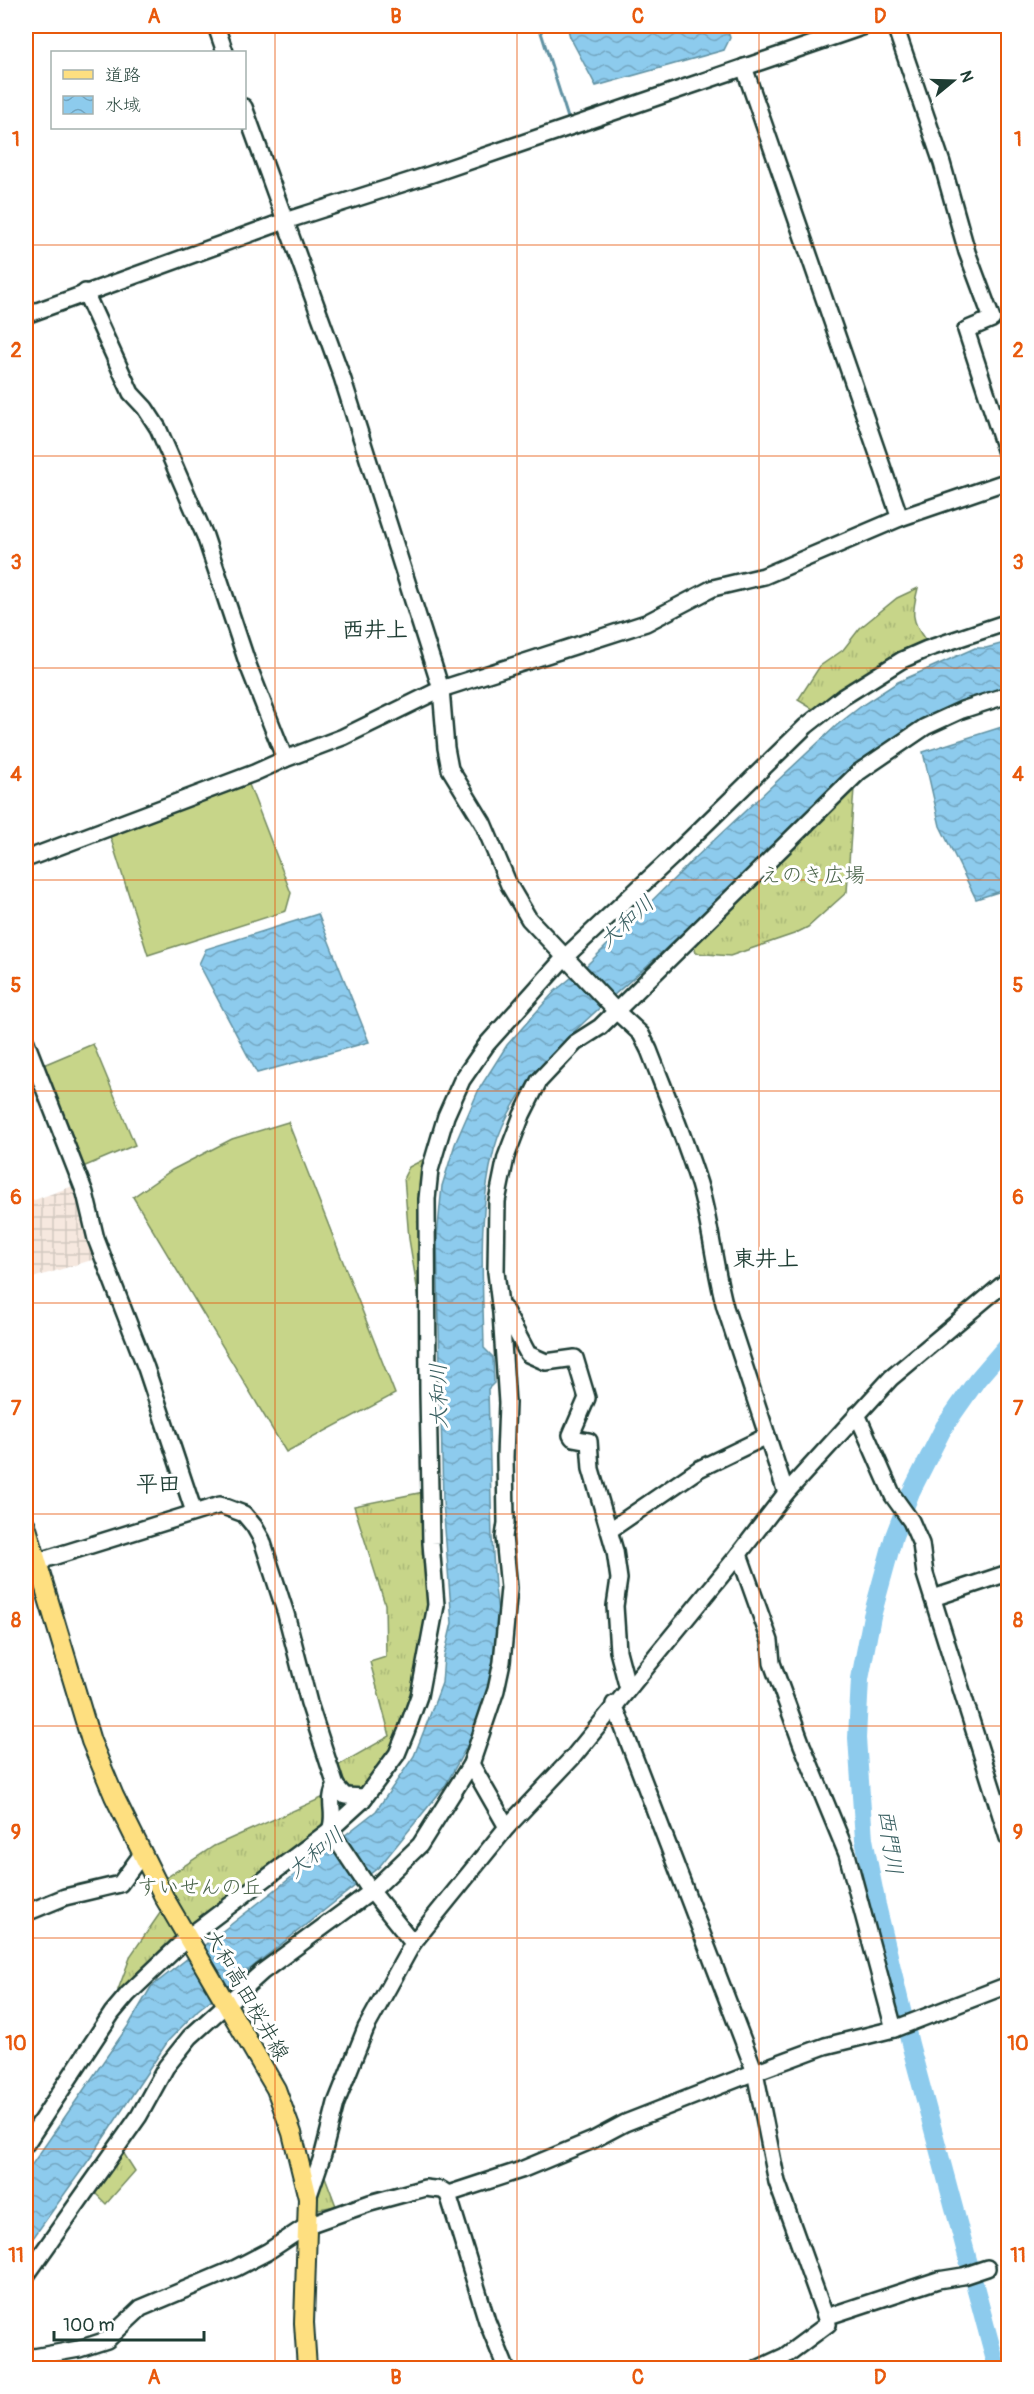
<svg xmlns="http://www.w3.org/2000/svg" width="1034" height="2394" font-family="Pangolin,'Klee One',sans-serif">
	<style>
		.industrial { fill: url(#industrial-grid) }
		.grass { fill: url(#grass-tufts); stroke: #73895e; stroke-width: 1.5 }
		.pitch { fill: #c7d589; stroke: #73895e; stroke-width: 1.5 }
		.water { fill: url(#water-waves); stroke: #6192a3; stroke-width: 1.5 }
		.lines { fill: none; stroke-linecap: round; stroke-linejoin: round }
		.stream { stroke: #6192a3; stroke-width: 3 }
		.river { stroke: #8dcbed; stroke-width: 18 }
		.minor-casing { stroke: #1f3d34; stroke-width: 20 }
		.major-casing { stroke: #1f3d34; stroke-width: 22 }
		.minor { stroke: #fff; stroke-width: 15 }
		.major { stroke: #fedf80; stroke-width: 18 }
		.grid { fill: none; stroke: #e8590c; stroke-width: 1.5; stroke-opacity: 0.55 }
		.labels { text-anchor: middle; stroke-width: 6; stroke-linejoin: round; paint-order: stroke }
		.park-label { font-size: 21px; fill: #496349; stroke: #fff }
		.street-label { font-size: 21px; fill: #1f3d34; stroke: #fff }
		.neighbourhood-label { font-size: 22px; font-weight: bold; fill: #1f3d34; stroke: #fff }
		.water-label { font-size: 22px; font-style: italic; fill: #3a6062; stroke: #fff }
		.neatline { fill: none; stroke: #e8590c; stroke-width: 2 }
		.grid-label { font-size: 20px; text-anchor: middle; font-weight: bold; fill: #e8590c }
	</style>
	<defs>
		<pattern id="industrial-grid" width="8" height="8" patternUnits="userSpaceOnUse" patternTransform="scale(1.5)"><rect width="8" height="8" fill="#f6e8df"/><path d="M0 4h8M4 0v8" fill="none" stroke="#d2c8c0"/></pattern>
		<pattern id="grass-tufts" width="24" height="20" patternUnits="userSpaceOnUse" patternTransform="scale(1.5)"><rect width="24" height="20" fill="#c7d589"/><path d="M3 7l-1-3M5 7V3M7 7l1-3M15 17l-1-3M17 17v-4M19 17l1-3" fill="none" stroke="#aab877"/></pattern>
		<pattern id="water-waves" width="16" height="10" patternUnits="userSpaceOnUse" patternTransform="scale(1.5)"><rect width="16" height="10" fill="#8dcbed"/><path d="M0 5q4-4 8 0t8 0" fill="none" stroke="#73a6c1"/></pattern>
	</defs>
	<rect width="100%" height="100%" fill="#fff"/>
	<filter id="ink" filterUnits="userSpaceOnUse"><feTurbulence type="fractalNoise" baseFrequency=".0167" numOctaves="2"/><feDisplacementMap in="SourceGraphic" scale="12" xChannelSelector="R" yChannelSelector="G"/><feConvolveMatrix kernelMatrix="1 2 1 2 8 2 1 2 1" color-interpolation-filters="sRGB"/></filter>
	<g filter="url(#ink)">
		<path class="industrial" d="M 73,1186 L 95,1259 L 26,1280 L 26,1203 Z"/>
		<g class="grass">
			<path d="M 918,588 C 912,612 910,620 926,641 L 902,653 L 818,712 L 798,700 L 820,666 L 843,650 L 860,628 L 897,598 Z"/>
			<path d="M 854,788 L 847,892 L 808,927 L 794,934 L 730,956 L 696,953 L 694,946 L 686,949 Z"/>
			<path d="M 430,1156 L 422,1317 L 409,1239 L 404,1177 L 409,1167 Z"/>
			<path d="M 424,1492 L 430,1603 L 412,1697 L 393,1748 L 361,1792 L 347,1790 L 337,1766 L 390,1736 L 370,1662 L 386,1657 L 385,1604 L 354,1506 Z"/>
			<path d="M 326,1796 L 329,1820 L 192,1927 L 163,1880 L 214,1846 Z"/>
			<path d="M 165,1906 L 179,1932 L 139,1971 L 118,1995 L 118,1990 L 131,1955 Z"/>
			<path d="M 119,2146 L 135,2171 L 106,2204 L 90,2188 Z"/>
			<path d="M 324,2174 L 336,2206 L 319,2209 L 314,2203 Z"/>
		</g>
		<g class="pitch">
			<path d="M 248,782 L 291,893 L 286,911 L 148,955 L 109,833 Z"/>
			<path d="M 93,1044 L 135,1145 L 83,1167 L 41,1066 Z"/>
			<path d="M 288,1122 L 395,1394 L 286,1452 L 133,1197 L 172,1170 L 232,1139 Z"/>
		</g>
		<g class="water">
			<path d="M 567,26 L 727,26 L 730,38 L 724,50 L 596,86 L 570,37 Z"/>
			<path d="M 1008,642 L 1008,684 C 989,689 993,706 968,698 C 933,716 899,736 866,758 C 799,824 731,888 662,952 C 604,1007 516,1069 494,1150 C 477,1214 483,1282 484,1348 L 493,1357 L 494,1383 L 488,1389 L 492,1538 L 495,1588 L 500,1627 L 482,1718 L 461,1757 L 445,1786 L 379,1867 L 198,2010 L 168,2041 L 93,2154 L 26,2248 L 26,2173 L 130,2023 L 151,1987 L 376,1811 L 414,1756 L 427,1723 L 442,1683 L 444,1657 L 452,1623 L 443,1502 L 437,1237 L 442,1186 L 455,1144 L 479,1089 L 507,1045 L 555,991 L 587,965 L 694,859 L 837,725 L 864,704 L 898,682 L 975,648 L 986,648 Z"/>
			<path d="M 1008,725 L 1008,889 L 976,899 L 940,826 L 923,752 Z"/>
			<path d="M 318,914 L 369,1042 L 257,1073 L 199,964 L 206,949 Z"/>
		</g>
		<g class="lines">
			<path class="stream" d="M 539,26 L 568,118"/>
			<path class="river" d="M 997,2368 L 910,2044 L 877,1905 L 864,1839 L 857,1738 L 860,1679 L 872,1616 L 894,1536 L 911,1492 L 944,1427 L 977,1380 L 1008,1344"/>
			<defs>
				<g id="minor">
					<path d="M 216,26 L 225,52"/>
					<path d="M 895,26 L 942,163 L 967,252 L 992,319 L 966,330 L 1008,459"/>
					<path d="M 744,67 L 900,518"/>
					<path d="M 244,107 L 342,377 L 441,689 L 446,748 L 450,769 L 483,823 L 509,885 L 529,919 L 616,1011 L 641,1034 L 649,1050 C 666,1094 685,1139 699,1184 C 711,1225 714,1266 725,1307 L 786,1493"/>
					<path d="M 85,292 L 131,393 L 145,408 L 158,428 L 205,536 L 248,665 L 285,759"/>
					<path d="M 26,315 L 285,221 L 429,175 L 865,26"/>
					<path d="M 26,859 L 254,773 L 285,759 L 343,737 L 441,689 L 646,623 L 713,588 L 764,576 L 900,518 L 1008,481"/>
					<path d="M 26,1042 L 85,1193 L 96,1239 L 146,1368 L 194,1512"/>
					<path d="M 504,1309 L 528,1354 L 546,1362 L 575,1358 L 587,1398 L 571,1435 L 573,1438 L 589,1441 L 591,1469 L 615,1551 L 619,1579 L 615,1606 L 618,1651 L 628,1689"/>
					<path d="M 857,1414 L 893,1496 L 911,1521 L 921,1544 L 925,1574 L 1008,1838"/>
					<path d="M 610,1530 L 699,1469 L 767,1436"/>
					<path d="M 739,1554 L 770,1641 L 772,1663 L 802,1745 L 847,1854 L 894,2029"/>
					<path d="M 38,1567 L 46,1559 L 220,1505 L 244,1514 L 254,1526 L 262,1540 L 286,1614 L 309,1703 L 336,1786 C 326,1800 337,1814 330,1830"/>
					<path d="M 933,1598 L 1008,1573"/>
					<path d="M 614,1704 L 755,2072 L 777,2182 L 828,2324 L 785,2356 L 759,2368"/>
					<path d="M 471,1764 L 507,1827"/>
					<path d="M 336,1786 L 345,1796 L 365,1797"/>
					<path d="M 330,1830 L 368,1887 L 413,1943"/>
					<path d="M 26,1913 L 65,1897 L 120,1884 L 142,1854"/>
					<path d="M 26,2144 L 112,2013 L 128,1994 L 188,1937 L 330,1830 L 362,1801 L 397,1754 L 406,1732 L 419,1696 L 436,1605 L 431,1543 L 428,1393 L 427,1199 L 430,1170 L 446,1116 L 462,1080 L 487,1044 L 565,957 L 672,857 L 806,726 L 843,697 L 902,660 L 927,649 L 1008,622"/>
					<path d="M 448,2194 L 521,2170 L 593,2140 L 625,2123 L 755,2072 L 825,2046 L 894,2029 L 1008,1985"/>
					<path d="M 308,2198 L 323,2154 L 336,2103 L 366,2028 L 413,1943 L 507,1827 L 573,1757 L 739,1554 L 786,1493 L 891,1378 L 1008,1280"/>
					<path d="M 26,2276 L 139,2116 L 166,2067 L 190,2037 L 262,1972 L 372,1891 L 420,1845 L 471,1764 L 496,1690 L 502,1662 L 509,1588 L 504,1537 L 506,1523 L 505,1457 L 507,1403 L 501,1313 L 496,1272 L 497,1201 L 506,1157 L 522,1115 L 539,1081 L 575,1043 L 600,1027 L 859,772 L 925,727 L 962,710 L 1008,695"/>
					<path d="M 826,2317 L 938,2280 L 963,2276 L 987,2268"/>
					<path d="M 26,2356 L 34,2357 L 79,2349 L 107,2340 L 141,2308 L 236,2268 L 267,2252 L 308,2225 L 370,2203 L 425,2188 L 442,2190 L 448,2194 L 487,2321 L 506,2368"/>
				</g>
				<path id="major" d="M 26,1525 L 91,1741 L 114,1796 L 165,1899 L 276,2089 L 292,2133 L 308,2198 L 304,2323 L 307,2368"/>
			</defs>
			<use href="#minor" class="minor-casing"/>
			<use href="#major" class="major-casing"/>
			<use href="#minor" class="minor"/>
			<use href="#major" class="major"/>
		</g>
	</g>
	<path class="grid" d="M 275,26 L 275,2368M 517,26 L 517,2368M 759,26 L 759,2368M 26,245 L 1008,245M 26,456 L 1008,456M 26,668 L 1008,668M 26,880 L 1008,880M 26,1091 L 1008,1091M 26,1303 L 1008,1303M 26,1514 L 1008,1514M 26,1726 L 1008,1726M 26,1938 L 1008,1938M 26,2149 L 1008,2149"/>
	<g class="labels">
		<g class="park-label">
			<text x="813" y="882">えのき広場</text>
			<text x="200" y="1894">すいせんの丘</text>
		</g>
		<g class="street-label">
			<text transform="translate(247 1995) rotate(60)" y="7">大和高田桜井線</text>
		</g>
		<g class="neighbourhood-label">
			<text x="375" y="637">西井上</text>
			<text x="766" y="1266">東井上</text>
			<text x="158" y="1491">平田</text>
		</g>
		<g class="water-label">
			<text transform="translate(626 921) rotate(-42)" y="8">大和川</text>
			<text transform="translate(438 1396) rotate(-91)" y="8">大和川</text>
			<text transform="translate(891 1842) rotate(82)" y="8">西門川</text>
			<text transform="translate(315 1852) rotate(-39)" y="8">大和川</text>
		</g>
	</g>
	<rect width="1034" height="2394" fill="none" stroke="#fff" stroke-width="66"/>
	<rect x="51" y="51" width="195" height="78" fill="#ffffff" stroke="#a5b1ae" stroke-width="1.5"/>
	<rect x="63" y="70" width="30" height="9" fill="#fedf80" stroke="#a5b1ae" stroke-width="1.5"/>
	<text x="105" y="81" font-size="18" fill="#1f3d34">道路</text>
	<rect x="63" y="96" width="30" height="18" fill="url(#water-waves)" stroke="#a5b1ae" stroke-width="1.5"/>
	<text x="105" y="111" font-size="18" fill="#1f3d34">水域</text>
	<g transform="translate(953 81) rotate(71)" stroke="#ffffff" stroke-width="4.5" paint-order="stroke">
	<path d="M0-4.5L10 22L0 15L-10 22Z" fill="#1f3d34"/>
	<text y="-9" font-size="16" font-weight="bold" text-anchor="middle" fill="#1f3d34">N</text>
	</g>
	<path d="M54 2331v9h150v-9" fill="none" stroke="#1f3d34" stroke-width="3"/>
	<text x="63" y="2331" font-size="18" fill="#1f3d34" stroke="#ffffff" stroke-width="4.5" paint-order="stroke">100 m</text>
	<rect x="33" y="33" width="968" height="2328" class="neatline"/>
	<g class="grid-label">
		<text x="154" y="23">A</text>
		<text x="396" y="23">B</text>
		<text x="638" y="23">C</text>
		<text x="880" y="23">D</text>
		<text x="16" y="146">1</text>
		<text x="1018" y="146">1</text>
		<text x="16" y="357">2</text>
		<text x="1018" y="357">2</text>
		<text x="16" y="569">3</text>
		<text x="1018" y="569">3</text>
		<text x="16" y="781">4</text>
		<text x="1018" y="781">4</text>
		<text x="16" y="992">5</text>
		<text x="1018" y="992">5</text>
		<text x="16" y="1204">6</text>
		<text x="1018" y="1204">6</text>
		<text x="16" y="1415">7</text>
		<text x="1018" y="1415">7</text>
		<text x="16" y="1627">8</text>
		<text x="1018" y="1627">8</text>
		<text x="16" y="1839">9</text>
		<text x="1018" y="1839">9</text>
		<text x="16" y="2050">10</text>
		<text x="1018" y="2050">10</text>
		<text x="16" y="2262">11</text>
		<text x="1018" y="2262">11</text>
		<text x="154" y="2384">A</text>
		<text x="396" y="2384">B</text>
		<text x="638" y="2384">C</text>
		<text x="880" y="2384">D</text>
	</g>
</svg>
